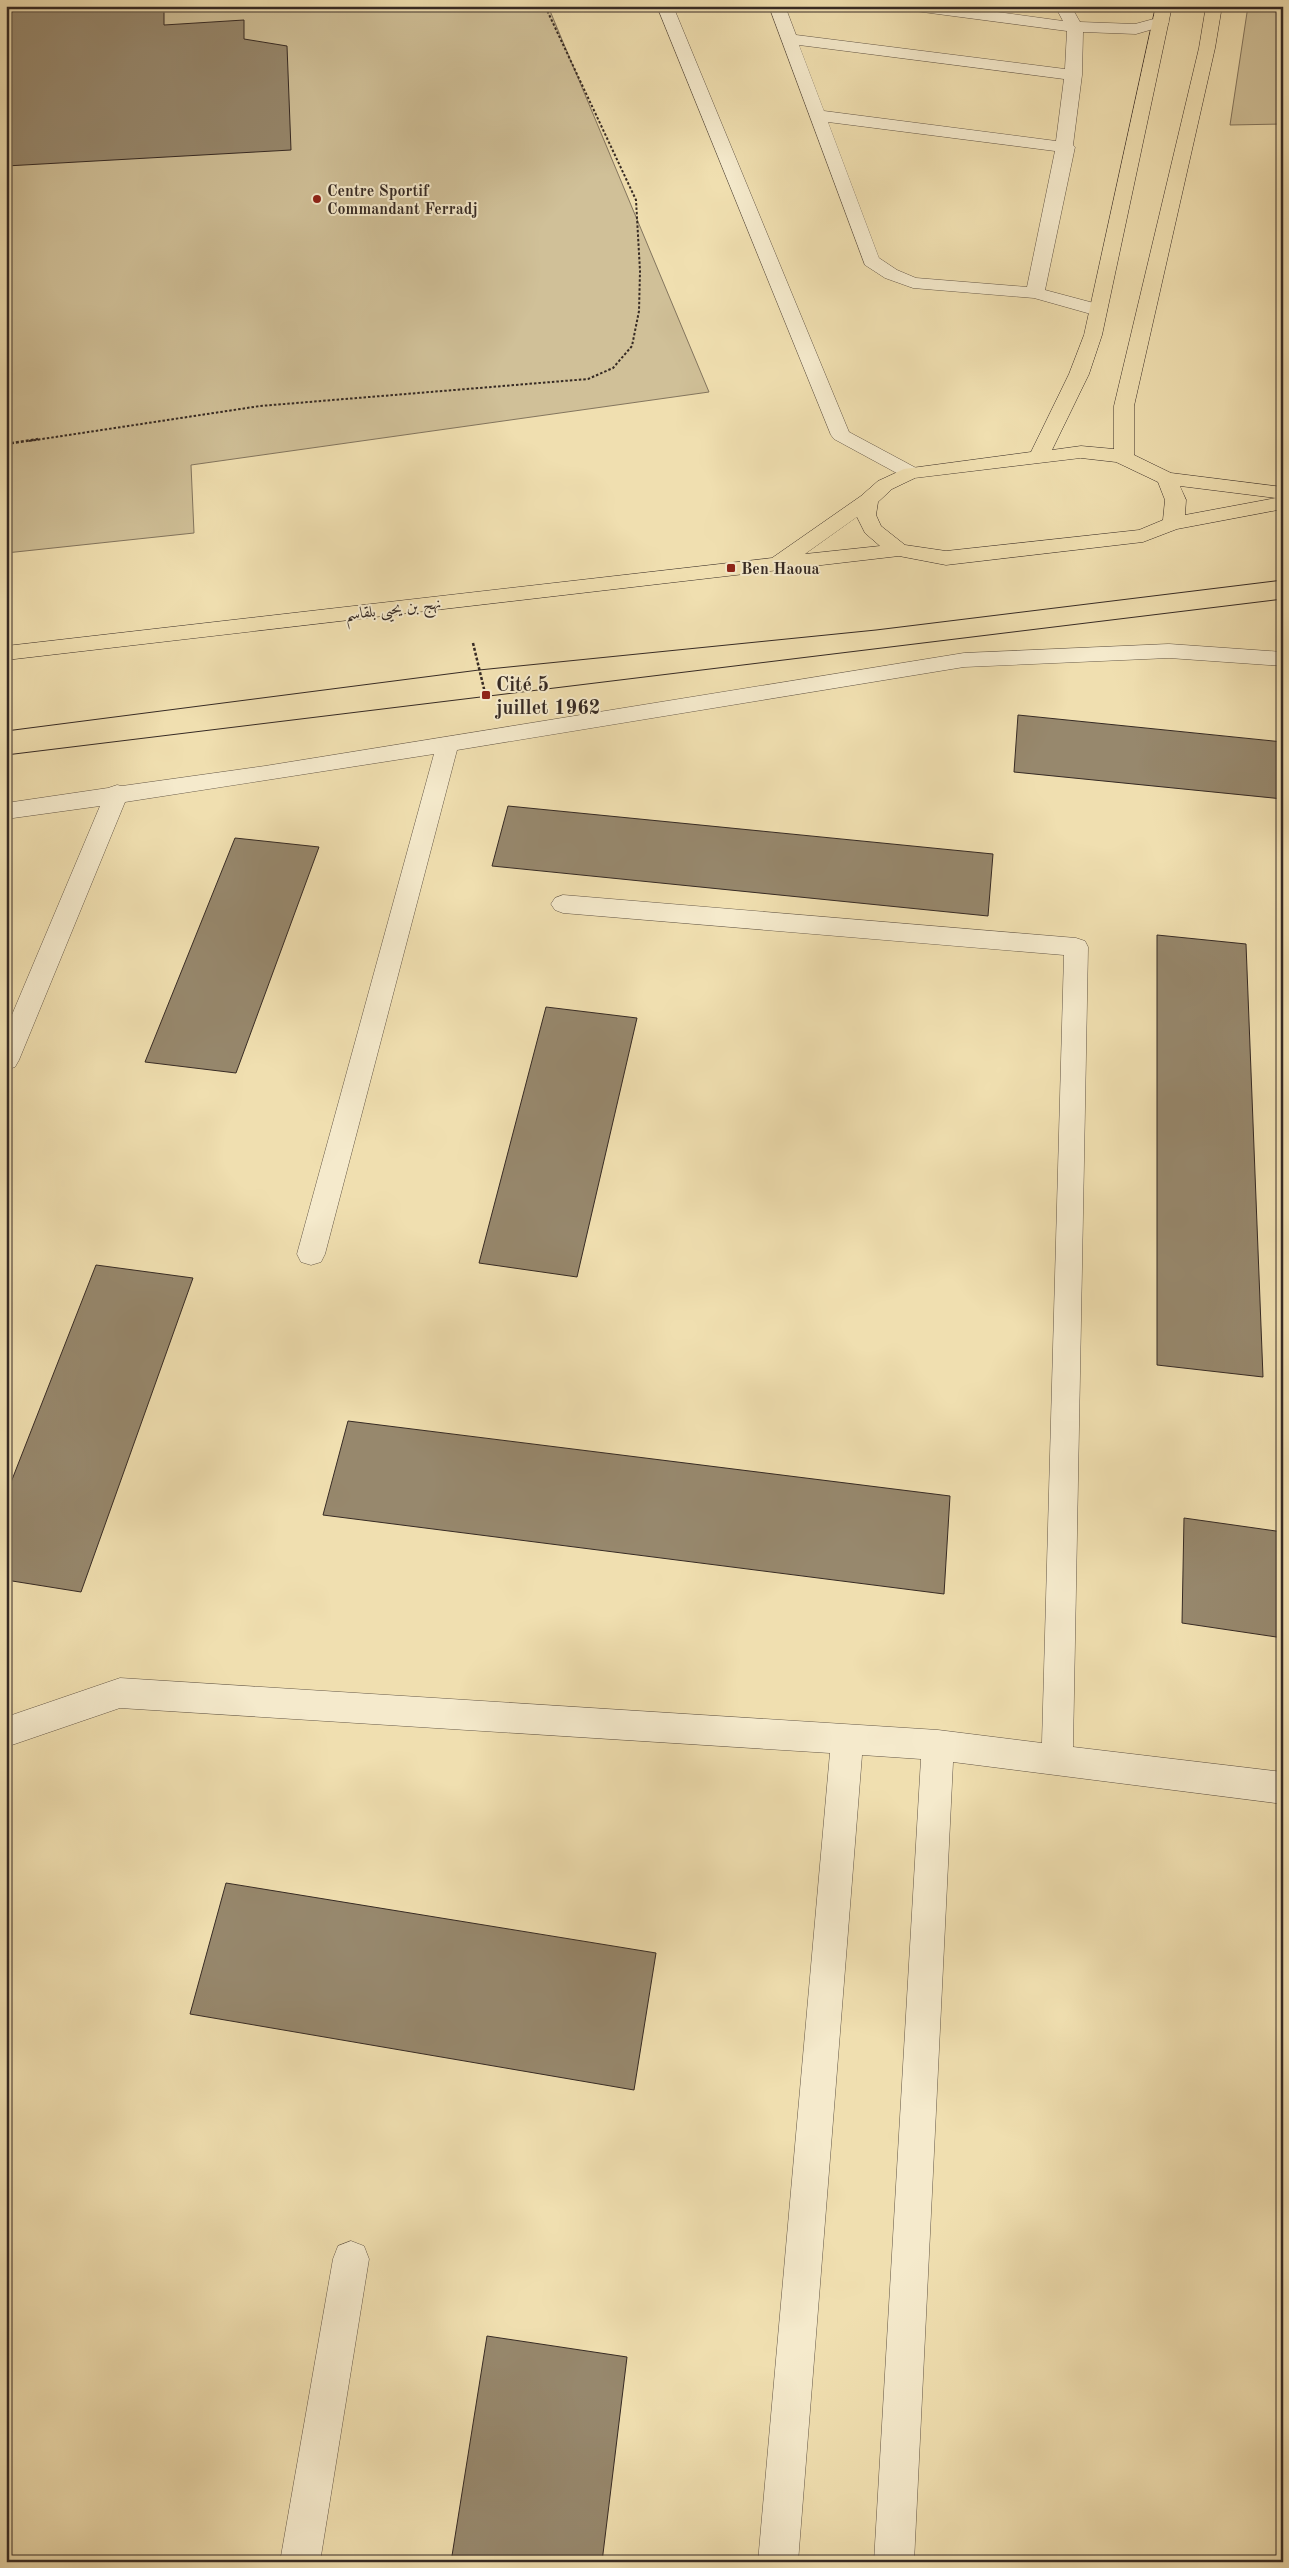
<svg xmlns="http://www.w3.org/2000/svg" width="1289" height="2568" font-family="'Old Standard TT',Amiri,serif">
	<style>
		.green { fill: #d0c098; stroke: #83755e }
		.building { fill: #97886d; stroke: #362a24 }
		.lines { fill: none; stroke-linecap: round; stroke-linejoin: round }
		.minor-casing { stroke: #645747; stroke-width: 1 }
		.major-casing { stroke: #362a24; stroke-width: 1 }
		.path-far1 { stroke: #362a24; stroke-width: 2; stroke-dasharray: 2.5 2; stroke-linecap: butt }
		.path { stroke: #362a24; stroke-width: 2.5; stroke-dasharray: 3 2; stroke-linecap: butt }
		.minor { fill: #f5eacc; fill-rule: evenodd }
		.major { fill: #f0dfb0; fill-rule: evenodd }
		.tram { stroke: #362a24; stroke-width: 1 }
		.poi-dot { fill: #8f2418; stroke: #f5eacc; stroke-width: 2 }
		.labels { text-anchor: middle; stroke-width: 4; stroke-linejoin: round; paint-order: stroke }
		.far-poi-label { font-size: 16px; font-weight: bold; fill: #362a24; stroke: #f5eacc; text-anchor: start }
		.far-street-label { font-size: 16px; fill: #362a24; stroke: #f5eacc }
		.poi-label { font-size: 20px; font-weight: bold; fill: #362a24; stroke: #f5eacc; text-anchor: start }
	</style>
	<rect width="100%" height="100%" fill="#f0dfb0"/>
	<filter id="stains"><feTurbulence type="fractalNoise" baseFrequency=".004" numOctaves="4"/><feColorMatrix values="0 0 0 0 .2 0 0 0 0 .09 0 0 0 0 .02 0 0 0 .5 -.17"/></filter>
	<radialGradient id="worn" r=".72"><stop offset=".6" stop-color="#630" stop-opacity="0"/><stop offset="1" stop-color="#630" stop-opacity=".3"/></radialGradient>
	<g class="green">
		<path d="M 6,6 L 548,6 L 709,392 L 191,465 L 194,533 L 6,553 Z"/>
		<path d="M 1248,6 L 1283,6 L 1283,124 L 1230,125 Z"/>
	</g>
	<g class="building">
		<path d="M 6,6 L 164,6 L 164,25 L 244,20 L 244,39 L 287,46 L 291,150 L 6,166 Z"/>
		<path d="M 1018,715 L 1283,742 L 1283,799 L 1014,772 Z"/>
		<path d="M 508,806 L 993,854 L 988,916 L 492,866 Z"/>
		<path d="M 235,838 L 319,847 L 236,1073 L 145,1062 Z"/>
		<path d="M 1157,935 L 1246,944 L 1263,1377 L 1157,1365 Z"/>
		<path d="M 546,1007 L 637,1018 L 577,1277 L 479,1263 Z"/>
		<path d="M 96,1265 L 193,1278 L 81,1592 L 6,1580 L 6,1495 Z"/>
		<path d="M 348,1421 L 950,1496 L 944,1594 L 323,1515 Z"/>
		<path d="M 1184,1518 L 1283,1532 L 1283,1638 L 1182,1623 Z"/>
		<path d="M 226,1883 L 656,1953 L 634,2090 L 190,2014 Z"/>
		<path d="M 487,2336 L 627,2357 L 602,2562 L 451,2562 Z"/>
	</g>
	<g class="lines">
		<defs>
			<g id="minor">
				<path d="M 657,6 L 673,6 L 849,432 L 918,469 L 921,473 L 918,477 L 904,477 L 834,439 L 831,435 Z"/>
				<path d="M 769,6 L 785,6 L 796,35 L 1065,69 L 1067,31 L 915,11 L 907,6 L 953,6 L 1063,21 L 1055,6 L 1071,6 L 1080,22 L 1135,24 L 1161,17 L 1167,19 L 1169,22 L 1167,25 L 1136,34 L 1083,32 L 1082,75 L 1073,145 L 1075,147 L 1045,290 L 1105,306 L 1107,310 L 1105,314 L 1098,316 L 1034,298 L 913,288 L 885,278 L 865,265 ZM 799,45 L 1064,79 L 1056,141 L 824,111 ZM 828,122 L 1055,151 L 1027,287 L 916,278 L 897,270 L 879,258 Z"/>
				<path d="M 1169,644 L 1283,652 L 1283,666 L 1169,658 L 964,667 L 457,750 L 325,1254 L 321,1262 L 311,1265 L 301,1262 L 297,1254 L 434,754 L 125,802 L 19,1060 L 15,1067 L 6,1070 L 6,1029 L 100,806 L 6,819 L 6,803 L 108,788 L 117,785 L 122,786 L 265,766 L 964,653 Z"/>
				<path d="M 563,895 L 1076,938 L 1085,941 L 1088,947 L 1073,1747 L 1283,1772 L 1283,1804 L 953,1762 L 914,2562 L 874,2562 L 921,1759 L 862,1755 L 798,2562 L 758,2562 L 830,1753 L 120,1708 L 6,1747 L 6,1717 L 120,1678 L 938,1730 L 1042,1743 L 1064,955 L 563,913 L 555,910 L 551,904 L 555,898 Z"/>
				<path d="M 351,2241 L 364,2246 L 369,2259 L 320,2562 L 280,2562 L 333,2259 L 338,2246 Z"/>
			</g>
			<path id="major" d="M 1156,6 L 1172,6 L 1102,335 L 1089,374 L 1052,450 L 1081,446 L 1114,449 L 1114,406 L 1199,48 L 1206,6 L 1222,6 L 1215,48 L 1134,406 L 1134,455 L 1171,473 L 1283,487 L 1283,509 L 1177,529 L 1143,542 L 946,565 L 899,556 L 6,660 L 6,646 L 772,558 L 861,496 L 878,481 L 904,469 L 1031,452 L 1069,374 L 1084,335 ZM 1081,458 L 1116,462 L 1158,482 L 1165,500 L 1163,520 L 1139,530 L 946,551 L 905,545 L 881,526 L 876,515 L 878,502 L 892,489 L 915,478 ZM 1180,486 L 1276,498 L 1185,515 L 1186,500 ZM 857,517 L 865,533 L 880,546 L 805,554 Z"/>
		</defs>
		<use href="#minor" class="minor-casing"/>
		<use href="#major" class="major-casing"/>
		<path class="path-far1" d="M 29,441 L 260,406 L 588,379 L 613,368 L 632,346 L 639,311 L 640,271 L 636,200 L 545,6"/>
		<g class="path">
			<path d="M 6,444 L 38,439"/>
			<path d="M 473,643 L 485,693"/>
		</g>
		<use href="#minor" class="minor"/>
		<use href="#major" class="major"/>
		<g class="tram">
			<path d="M 6,731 L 479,670 L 876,630 L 1283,580"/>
			<path d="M 6,755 L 1283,599"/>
		</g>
	</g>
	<g class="poi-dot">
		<circle cx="317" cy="199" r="5"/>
		<rect x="726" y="563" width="10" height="10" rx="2.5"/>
		<rect x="481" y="690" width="10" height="10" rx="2.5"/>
	</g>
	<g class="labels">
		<g class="far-poi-label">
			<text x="327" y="196">Centre Sportif<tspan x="327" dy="18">Commandant Ferradj</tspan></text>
			<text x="741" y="574">Ben Haoua</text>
		</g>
		<g class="far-street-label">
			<text transform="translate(393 608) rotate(-7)" y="6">نهج بن يحيى بلقاسم</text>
		</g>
		<g class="poi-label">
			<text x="496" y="691">Cité 5<tspan x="496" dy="23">juillet 1962</tspan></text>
		</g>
	</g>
	<rect width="1289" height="2568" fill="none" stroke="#f0dfb0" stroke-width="25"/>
	<rect x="8" y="8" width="1274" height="2553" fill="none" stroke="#362a24" stroke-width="2.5"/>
	<rect x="12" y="12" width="1264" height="2543" fill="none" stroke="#362a24"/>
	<rect width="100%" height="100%" filter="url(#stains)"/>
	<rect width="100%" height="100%" fill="url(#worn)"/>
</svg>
